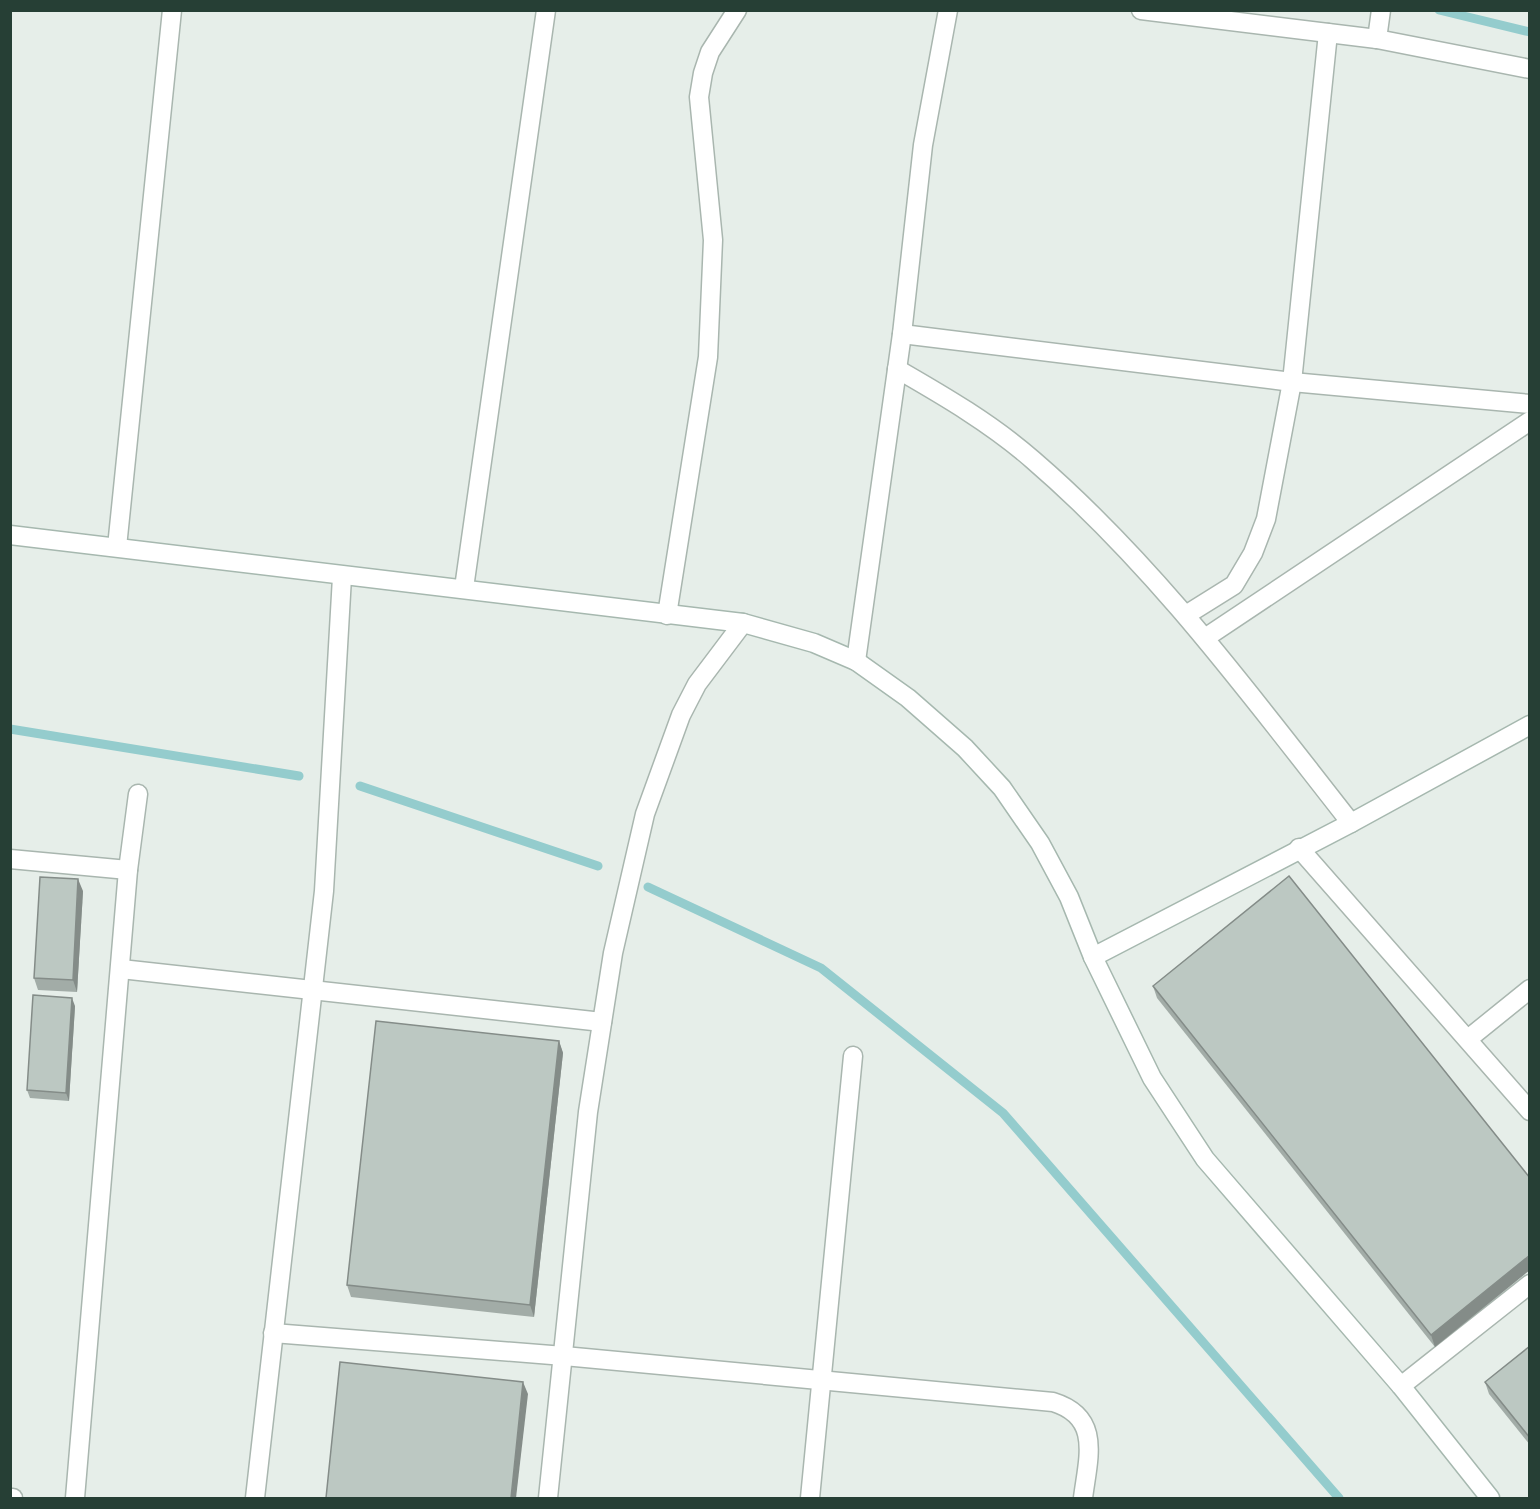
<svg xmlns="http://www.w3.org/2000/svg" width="1540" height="1509" font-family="'DM Sans',sans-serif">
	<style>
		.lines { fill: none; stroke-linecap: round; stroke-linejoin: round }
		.stream { stroke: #94cccd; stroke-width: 9 }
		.minor-casing { stroke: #a9b6af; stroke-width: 21 }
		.tertiary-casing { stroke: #a9b6af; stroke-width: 21 }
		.secondary-casing { stroke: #a6b8af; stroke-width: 21 }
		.minor { stroke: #fff; stroke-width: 18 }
		.tertiary { stroke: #fff; stroke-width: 18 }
		.secondary { stroke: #fff; stroke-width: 18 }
		.wall { fill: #a2aca7 }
		.shaded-wall { fill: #848c88 }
		.building { fill: #bcc8c2; stroke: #848c88; stroke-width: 1.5 }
	</style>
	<rect width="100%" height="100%" fill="#e6eee9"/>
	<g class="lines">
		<g class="stream">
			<path d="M 1439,10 L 1530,32"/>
			<path d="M 10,729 L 299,776"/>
			<path d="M 360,786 L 598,866"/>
			<path d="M 648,887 L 821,968 L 1003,1113 L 1339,1498"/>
		</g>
		<defs>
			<g id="minor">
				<path d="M 1377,39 L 1381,10"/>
				<path d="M 902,334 L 1292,382 L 1530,404"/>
				<path d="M 897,369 C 944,396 992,424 1033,460 C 1156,566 1251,696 1351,823"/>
				<path d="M 117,547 L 172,10"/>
				<path d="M 464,588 L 546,10"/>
				<path d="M 667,615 L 708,357 L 713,240 L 699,97 L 703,73 L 710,52 L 737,10"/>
				<path d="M 1186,615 L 1234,585 L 1253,553 L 1266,519 L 1292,382 L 1328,33"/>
				<path d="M 1205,638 L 1530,421"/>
				<path d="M 856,661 L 902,334 L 923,145 L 948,10"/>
				<path d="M 1299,848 L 1530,1111"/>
				<path d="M 10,859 L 128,870"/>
				<path d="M 121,969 L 602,1022"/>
				<path d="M 1468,1039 L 1530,989"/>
				<path d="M 273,1333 L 564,1356 L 1053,1402 C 1102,1417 1088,1458 1083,1498"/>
				<path d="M 1401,1386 L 1530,1284"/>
				<path d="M 10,1498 L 13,1498"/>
				<path d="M 75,1498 L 128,870 L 138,794"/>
				<path d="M 255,1498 L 324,891 L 342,577"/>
				<path d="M 548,1498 L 588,1112 L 613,953 L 645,814 L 681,715 L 697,684 L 743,623"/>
				<path d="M 810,1498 L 853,1056"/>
			</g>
			<path id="tertiary" d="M 1141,10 L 1377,39 L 1530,69"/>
			<g id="secondary">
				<path d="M 10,535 L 743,623 L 814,643 L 856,661 L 908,698 L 965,748 L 1002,788 L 1040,843 L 1069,897 L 1093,957 L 1152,1078 L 1205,1159 L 1401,1386 L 1490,1498"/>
				<path d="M 1093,957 L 1351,823 L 1530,725"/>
			</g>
		</defs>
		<use href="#minor" class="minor-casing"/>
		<use href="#tertiary" class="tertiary-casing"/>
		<use href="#secondary" class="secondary-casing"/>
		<use href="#minor" class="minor"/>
		<use href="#tertiary" class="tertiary"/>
		<use href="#secondary" class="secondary"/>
	</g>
	<g class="wall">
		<path d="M 83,891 L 77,992 L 38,990 L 34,978 Z"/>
		<path d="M 1153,986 L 1530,1178 L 1435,1347 L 1157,998 Z"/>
		<path d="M 75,1006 L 69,1101 L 30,1098 L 27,1090 Z"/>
		<path d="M 559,1041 L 563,1053 L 534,1317 L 351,1297 L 347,1285 Z"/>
		<path d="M 1530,1346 L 1530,1445 L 1489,1394 L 1485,1382 Z"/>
	</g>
	<g class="shaded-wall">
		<path d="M 78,879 L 83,891 L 77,992 L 73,980 Z"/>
		<path d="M 72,998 L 75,1006 L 69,1101 L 66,1093 Z"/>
		<path d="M 559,1041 L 563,1053 L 534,1317 L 530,1305 Z"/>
		<path d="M 1530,1255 L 1530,1270 L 1435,1347 L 1431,1335 Z"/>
		<path d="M 523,1382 L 528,1394 L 516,1498 L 511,1498 Z"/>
	</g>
	<g class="building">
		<path d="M 1289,876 L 1530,1178 L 1530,1255 L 1431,1335 L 1153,986 Z"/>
		<path d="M 40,877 L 78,879 L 73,980 L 34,978 Z"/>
		<path d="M 33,995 L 72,998 L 66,1093 L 27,1090 Z"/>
		<path d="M 376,1021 L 559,1041 L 530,1305 L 347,1285 Z"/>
		<path d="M 1530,1346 L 1530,1438 L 1485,1382 Z"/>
		<path d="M 340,1362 L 523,1382 L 511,1498 L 326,1498 Z"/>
	</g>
	<rect width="1540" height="1509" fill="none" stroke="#263f35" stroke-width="24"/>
</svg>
